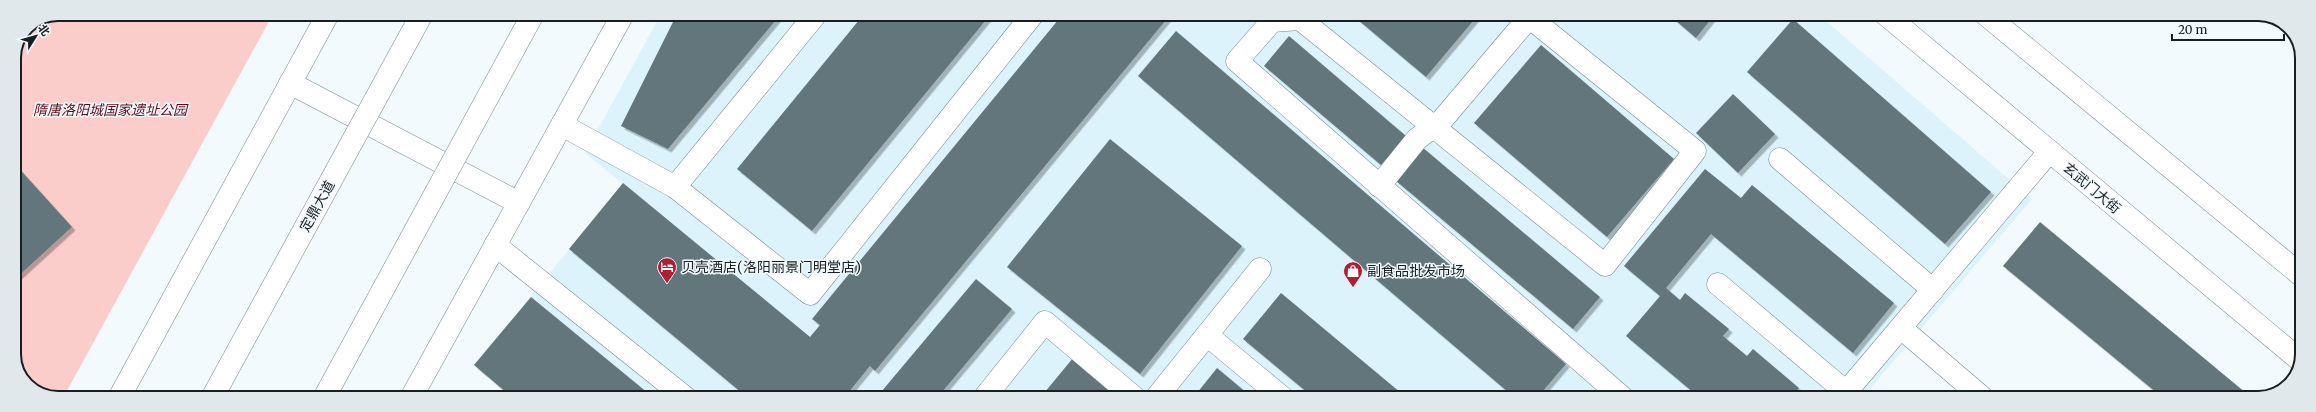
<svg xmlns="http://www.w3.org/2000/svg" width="2316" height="412" font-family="Merriweather,'Noto Sans SC',serif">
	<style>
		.built { fill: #dcf3fc }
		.green { fill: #facdcb }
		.building { fill: #63767c; filter: url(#shadow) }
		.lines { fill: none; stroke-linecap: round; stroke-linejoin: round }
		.minor-casing { stroke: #76888f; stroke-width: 23 }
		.major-casing { stroke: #76888f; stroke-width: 23 }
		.minor { stroke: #fff; stroke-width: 22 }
		.major { stroke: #fff; stroke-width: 22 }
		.major-bridge-casing { stroke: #76888f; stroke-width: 23; stroke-linecap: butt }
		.major-bridge { stroke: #fff; stroke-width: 22 }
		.labels { text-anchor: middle; stroke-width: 3; stroke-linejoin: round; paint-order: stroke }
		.park-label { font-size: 14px; font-style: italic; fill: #600d17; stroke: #f2fafd }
		.street-label { font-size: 14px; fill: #181f22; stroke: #f2fafd }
		.poi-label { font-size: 14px; fill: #181f22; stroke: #f2fafd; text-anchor: start }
		.rim { fill: none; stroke: #181f22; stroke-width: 2 }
	</style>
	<defs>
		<filter id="shadow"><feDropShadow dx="3.5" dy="3.5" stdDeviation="0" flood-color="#0004"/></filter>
	</defs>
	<rect width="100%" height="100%" fill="#f2fafd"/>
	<path class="built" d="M 661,14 L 1818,14 L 2032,199 L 1862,398 L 513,398 L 474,365 L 623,184 L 585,153 Z"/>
	<path class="green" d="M 58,14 L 273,14 L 63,398 L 52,398 L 27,385 L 14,360 L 14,58 L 27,27 Z"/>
	<g class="building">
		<path d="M 677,14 L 781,14 L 668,149 L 621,126 Z"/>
		<path d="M 864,14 L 991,14 L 812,231 L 737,169 Z"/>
		<path d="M 1063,14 L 1171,14 L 875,371 L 870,366 L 844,398 L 748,398 L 569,249 L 623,183 L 810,337 L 820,325 L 812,319 Z"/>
		<path d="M 1351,14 L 1479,14 L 1426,77 Z"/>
		<path d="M 1668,14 L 1715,14 L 1696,38 Z"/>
		<path d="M 1793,19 L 1991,192 L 1945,244 L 1747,72 Z"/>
		<path d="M 1176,31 L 1566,364 L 1537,398 L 1515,398 L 1138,76 Z"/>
		<path d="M 1289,36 L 1406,136 L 1381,165 L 1264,66 Z"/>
		<path d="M 1541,45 L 1674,159 L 1607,237 L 1474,123 Z"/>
		<path d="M 1733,94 L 1775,134 L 1738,173 L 1696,133 Z"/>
		<path d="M 1110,139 L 1242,246 L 1140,374 L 1007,267 Z"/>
		<path d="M 1422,147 L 1600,297 L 1573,329 L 1395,180 Z"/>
		<path d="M 14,163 L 72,227 L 14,280 Z"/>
		<path d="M 1705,169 L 1741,198 L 1752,185 L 1894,303 L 1853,353 L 1711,234 L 1666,288 L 1680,300 L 1685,293 L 1729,329 L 1723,336 L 1747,356 L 1753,349 L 1799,388 L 1793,395 L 1797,398 L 1700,398 L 1626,336 L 1660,296 L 1624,266 Z"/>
		<path d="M 2040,222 L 2252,398 L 2163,398 L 2003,266 Z"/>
		<path d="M 976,279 L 1012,309 L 937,398 L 876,398 Z"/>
		<path d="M 1281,293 L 1407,398 L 1314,398 L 1243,339 Z"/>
		<path d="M 531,297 L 654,398 L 513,398 L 474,365 Z"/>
		<path d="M 1073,358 L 1120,398 L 1040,398 Z"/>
		<path d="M 1217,368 L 1253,398 L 1193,398 Z"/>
		<path d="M 1577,390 L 1586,398 L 1570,398 Z"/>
	</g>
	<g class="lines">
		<defs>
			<g id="minor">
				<path d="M 1304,14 L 1300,19 L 1605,265 L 1695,151 L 1529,17"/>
				<path d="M 1300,19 L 1272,21 L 1237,61 L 1623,398"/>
				<path d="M 562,125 L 675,187 L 810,294 L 1033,14"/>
				<path d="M 1780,159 L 1933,290"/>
				<path d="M 1379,186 L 1417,139 L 1442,120 L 1532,14"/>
				<path d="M 675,187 L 816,14"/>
				<path d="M 495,245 L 686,398"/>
				<path d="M 1718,284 L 1846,392"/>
				<path d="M 1901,328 L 1983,398"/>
				<path d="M 1207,335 L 1283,398"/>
				<path d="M 984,398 L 1045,322 L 1135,398"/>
				<path d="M 1156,398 L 1260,269"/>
				<path d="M 1841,398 L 2049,152"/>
			</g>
			<g id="major">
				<path d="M 1885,14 L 2301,361"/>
				<path d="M 1985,14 L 2302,276"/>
				<path d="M 290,83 L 519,203"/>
				<path d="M 119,398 L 328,14"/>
				<path d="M 411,398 L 623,14"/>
			</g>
		</defs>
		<use href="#minor" class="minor-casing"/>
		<use href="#major" class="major-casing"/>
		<use href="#minor" class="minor"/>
		<use href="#major" class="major"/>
		<defs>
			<g id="major-bridge">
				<path d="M 212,398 L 422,14"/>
				<path d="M 324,398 L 533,14"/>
			</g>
		</defs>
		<use href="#major-bridge" class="major-bridge-casing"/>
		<use href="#major-bridge" class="major-bridge"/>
	</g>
	<defs>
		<symbol id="hotel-pin" viewBox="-11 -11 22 30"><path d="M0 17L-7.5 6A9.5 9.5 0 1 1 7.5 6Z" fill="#b11e31" stroke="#f2fafd"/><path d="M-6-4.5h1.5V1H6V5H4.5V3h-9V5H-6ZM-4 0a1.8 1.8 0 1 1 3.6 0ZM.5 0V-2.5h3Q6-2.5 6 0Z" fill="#fff"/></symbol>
		<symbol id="shop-pin" viewBox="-11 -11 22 30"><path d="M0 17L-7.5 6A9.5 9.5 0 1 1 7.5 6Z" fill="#b11e31" stroke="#f2fafd"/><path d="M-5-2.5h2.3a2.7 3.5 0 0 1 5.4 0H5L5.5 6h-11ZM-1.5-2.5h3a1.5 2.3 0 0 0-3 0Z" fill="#fff"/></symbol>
	</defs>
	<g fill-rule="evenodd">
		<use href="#hotel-pin" x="656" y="256" width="22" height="30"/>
		<use href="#shop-pin" x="1342" y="260" width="22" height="30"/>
	</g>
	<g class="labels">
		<g class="park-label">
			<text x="110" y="115">隋唐洛阳城国家遗址公园</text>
		</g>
		<g class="street-label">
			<text transform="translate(2092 188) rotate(40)" y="5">玄武门大街</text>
			<text transform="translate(317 206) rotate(-61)" y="5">定鼎大道</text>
		</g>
		<g class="poi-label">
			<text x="681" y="272">贝壳酒店(洛阳丽景门明堂店)</text>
			<text x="1367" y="276">副食品批发市场</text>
		</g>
	</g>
	<path d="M0 0H2316V412H0ZM58 21H2258A37 37 0 0 1 2295 58V354A37 37 0 0 1 2258 391H58A37 37 0 0 1 21 354V58A37 37 0 0 1 58 21Z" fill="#e1e8eb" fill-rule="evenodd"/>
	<path class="rim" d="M58 21H2258A37 37 0 0 1 2295 58V354A37 37 0 0 1 2258 391H58A37 37 0 0 1 21 354V58A37 37 0 0 1 58 21Z"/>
	<g transform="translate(36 36) rotate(53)" stroke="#f2fafd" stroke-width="3" paint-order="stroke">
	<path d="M0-3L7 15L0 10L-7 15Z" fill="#181f22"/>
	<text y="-6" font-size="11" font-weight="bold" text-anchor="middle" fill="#181f22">北</text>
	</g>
	<path d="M2172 34v6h112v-6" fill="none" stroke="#181f22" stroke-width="2"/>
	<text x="2178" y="34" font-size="12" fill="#181f22" stroke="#f2fafd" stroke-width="3" paint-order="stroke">20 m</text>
</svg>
